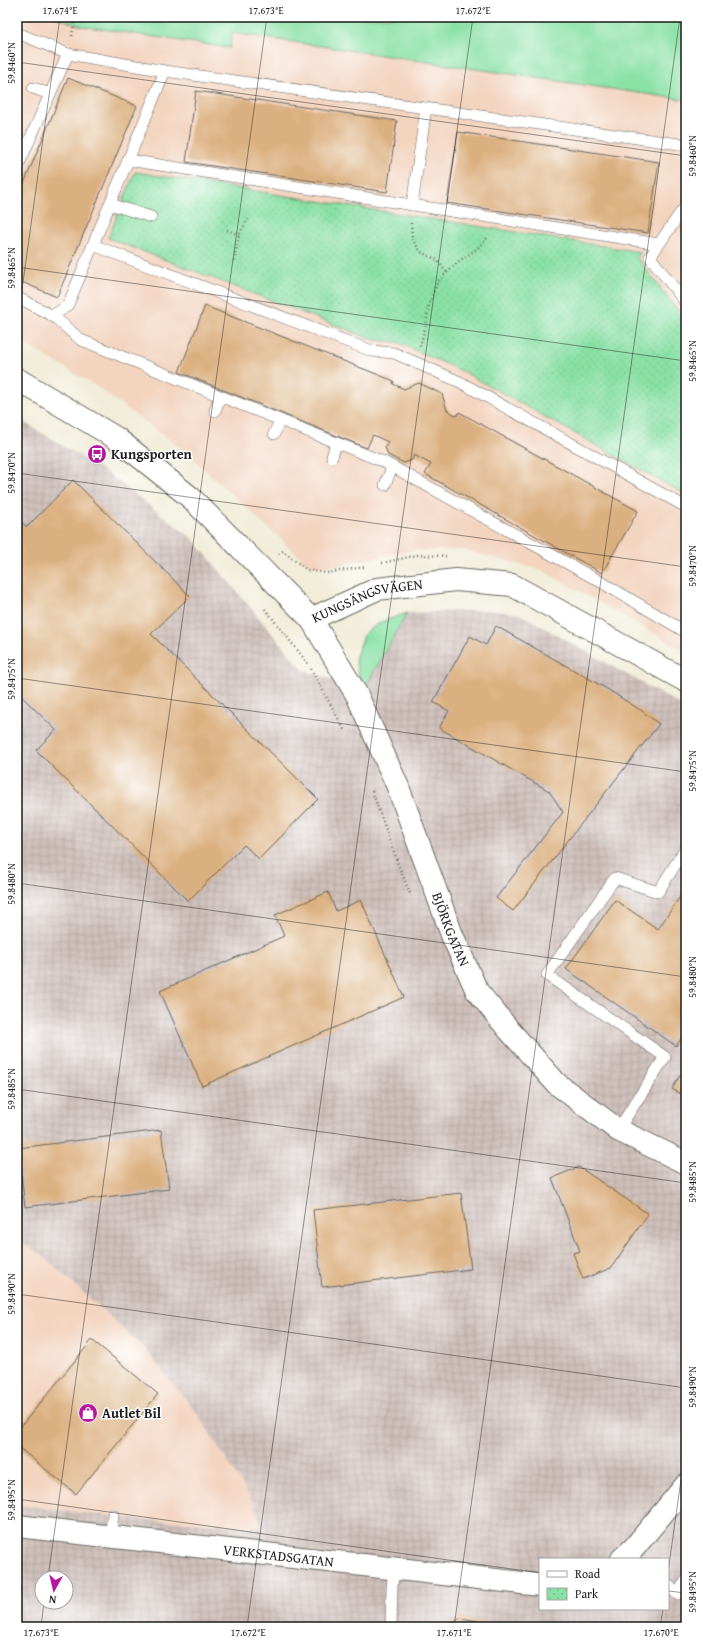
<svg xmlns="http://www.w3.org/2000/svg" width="703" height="1644" font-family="'Gentium Book Plus',serif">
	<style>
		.built { fill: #f3d4bf }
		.industrial { fill: url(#industrial-grid); fill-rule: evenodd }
		.grass { fill: #8ae1a4; stroke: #537e60 }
		.park { fill: url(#park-dots); stroke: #537e60 }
		.building { fill: #dbb080 }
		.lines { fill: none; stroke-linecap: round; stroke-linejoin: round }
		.service-casing { stroke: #67655e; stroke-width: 12 }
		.minor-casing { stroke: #67655e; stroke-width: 24 }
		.path { stroke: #67655e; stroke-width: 2.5; stroke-dasharray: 1 3; stroke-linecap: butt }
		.service { stroke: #fff; stroke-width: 11 }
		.minor { stroke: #fff; stroke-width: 22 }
		.ticks { fill: none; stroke: #1c1c1c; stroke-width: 1; stroke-opacity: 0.45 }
		.labels { text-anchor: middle; stroke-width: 3; stroke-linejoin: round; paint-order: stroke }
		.poi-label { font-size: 14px; font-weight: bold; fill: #1c1c1c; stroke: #fff; text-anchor: start }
		.street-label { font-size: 14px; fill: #1c1c1c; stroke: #fff }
		.neatline { fill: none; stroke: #1c1c1c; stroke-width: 1.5 }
		.ticks-label { font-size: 10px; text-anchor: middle; fill: #1c1c1c }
	</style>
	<defs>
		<pattern id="industrial-grid" width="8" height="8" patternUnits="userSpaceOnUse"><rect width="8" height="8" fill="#cfc0bb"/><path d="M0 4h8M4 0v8" fill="none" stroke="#b1a4a0"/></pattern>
		<pattern id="park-dots" width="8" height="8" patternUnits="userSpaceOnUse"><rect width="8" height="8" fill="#8ae1a4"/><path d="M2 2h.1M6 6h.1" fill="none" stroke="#76c08d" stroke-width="1.8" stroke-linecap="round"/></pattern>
	</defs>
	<rect width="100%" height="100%" fill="#fff"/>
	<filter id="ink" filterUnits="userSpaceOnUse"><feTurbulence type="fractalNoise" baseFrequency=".025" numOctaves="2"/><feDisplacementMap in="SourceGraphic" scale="8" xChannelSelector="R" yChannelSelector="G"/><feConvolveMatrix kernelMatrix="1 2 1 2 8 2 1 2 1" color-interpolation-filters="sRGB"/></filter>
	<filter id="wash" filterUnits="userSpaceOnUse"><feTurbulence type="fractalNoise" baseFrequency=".012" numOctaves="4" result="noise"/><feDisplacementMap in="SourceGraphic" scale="16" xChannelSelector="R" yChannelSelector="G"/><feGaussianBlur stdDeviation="0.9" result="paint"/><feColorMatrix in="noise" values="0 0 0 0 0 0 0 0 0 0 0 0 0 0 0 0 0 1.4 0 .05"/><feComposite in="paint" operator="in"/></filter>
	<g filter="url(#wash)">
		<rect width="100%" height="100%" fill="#f1edd9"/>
		<g class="built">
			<path d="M 27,17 L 55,17 L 81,26 L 230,48 L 232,33 L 686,100 L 686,321 L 637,258 L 640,252 L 135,172 L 108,238 L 374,340 L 397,342 L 464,372 L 686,495 L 686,652 L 542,570 L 463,550 L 414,550 L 331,566 L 310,566 L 181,448 L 97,387 L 17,339 L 17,41 Z"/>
			<path d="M 17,1240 L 42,1255 L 144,1348 L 194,1409 L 252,1500 L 263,1528 L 133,1519 L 17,1505 Z"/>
		</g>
		<path class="industrial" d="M 17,418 L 103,470 L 192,538 L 302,669 L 363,690 L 407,613 L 487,610 L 520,614 L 686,708 L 686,1627 L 17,1627 L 17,1505 L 133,1519 L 262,1527 L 252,1500 L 194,1409 L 144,1348 L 42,1255 L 17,1240 ZM 540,1559 L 668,1559 L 668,1609 L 540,1609 ZM 42,1578 L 66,1578 L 66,1602 L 42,1602 Z"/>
		<g class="grass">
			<path d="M 55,17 L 681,17 L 686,24 L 686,100 L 232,33 L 230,48 L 81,26 Z"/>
			<path d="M 407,613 L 363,691 L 355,659 L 365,633 L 381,622 Z"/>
		</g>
		<path class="park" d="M 135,172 L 641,252 L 637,258 L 686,321 L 686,495 L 464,372 L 397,342 L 374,340 L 108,238 Z"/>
		<g id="blocks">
			<g class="building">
				<path d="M 68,78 L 137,106 L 57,297 L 17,280 L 17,200 Z"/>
				<path d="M 196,91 L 397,121 L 387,192 L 186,162 Z"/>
				<path d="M 458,132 L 659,162 L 648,233 L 447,203 Z"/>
				<path d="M 205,306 L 394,381 L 393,384 L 404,389 L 419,383 L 442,394 L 447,410 L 457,416 L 459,412 L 638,511 L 602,573 L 425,474 L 431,464 L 414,455 L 412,460 L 404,463 L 388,455 L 385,447 L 388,442 L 373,435 L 367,448 L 179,372 Z"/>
				<path d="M 73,480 L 190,596 L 151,634 L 318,799 L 259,859 L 244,845 L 188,901 L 36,750 L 56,730 L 17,692 L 17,518 L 27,527 Z"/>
				<path d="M 496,626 L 607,689 L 642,711 L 659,724 L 513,911 L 496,898 L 563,812 L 549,791 L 439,728 L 449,711 L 433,702 L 470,636 L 486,645 Z"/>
				<path d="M 686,888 L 686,1032 L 676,1046 L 566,969 L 615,900 L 658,929 Z"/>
				<path d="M 328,892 L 336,911 L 361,900 L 404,997 L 202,1086 L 160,991 L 284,936 L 275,915 Z"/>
				<path d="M 686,1066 L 686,1097 L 672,1089 Z"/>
				<path d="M 161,1130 L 169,1189 L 25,1207 L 18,1148 Z"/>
				<path d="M 579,1167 L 648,1214 L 611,1268 L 583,1279 L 573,1253 L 580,1251 L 552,1178 Z"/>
				<path d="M 461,1193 L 471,1269 L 322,1287 L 313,1210 Z"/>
				<path d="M 92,1340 L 158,1394 L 76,1494 L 17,1446 L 17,1431 Z"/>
				<path d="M 459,1618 L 513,1626 L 513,1627 L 445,1627 Z"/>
				<path d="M 211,1623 L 212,1627 L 200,1627 Z"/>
			</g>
		</g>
	</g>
	<g filter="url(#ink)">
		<use href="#blocks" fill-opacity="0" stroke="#67655e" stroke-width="1"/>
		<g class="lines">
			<defs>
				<g id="service">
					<path d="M 20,34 L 68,54"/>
					<path d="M 33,88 L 50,94"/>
					<path d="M 128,160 L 659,244 L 686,205"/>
					<path d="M 17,168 L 68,54 L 165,71 L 686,145"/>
					<path d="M 110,204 L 151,217"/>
					<path d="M 412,205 L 426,108"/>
					<path d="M 659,244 L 650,257 L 686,303"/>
					<path d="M 93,245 L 372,351 L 394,353 L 460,382 L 686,507"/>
					<path d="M 17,297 L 53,316 L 81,340 L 384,462 L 601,582 L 686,632"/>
					<path d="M 53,316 L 68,305 L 165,71"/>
					<path d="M 215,411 L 220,396"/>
					<path d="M 274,434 L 280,420"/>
					<path d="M 332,457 L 336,443"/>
					<path d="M 385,485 L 392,467"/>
					<path d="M 618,1130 L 665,1057 L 547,975 L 615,878 L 658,892 L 686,848"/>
					<path d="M 110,1537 L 113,1515"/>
					<path d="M 668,1585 L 677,1594 L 686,1581"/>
					<path d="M 391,1627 L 392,1587 L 394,1569"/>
				</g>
				<g id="minor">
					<path id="s1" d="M 17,379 L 116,438 L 190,497 L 311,619 L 357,695 L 398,787 L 452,935 L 477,991 L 509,1030 L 557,1084 L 618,1130 L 686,1163"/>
					<path id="s2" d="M 311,619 L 377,589 L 456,580 L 512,585 L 686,681"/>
					<path id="s3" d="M 17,1526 L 540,1585"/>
					<path d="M 622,1559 L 633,1549 L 686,1485"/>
				</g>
			</defs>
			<use href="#service" class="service-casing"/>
			<use href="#minor" class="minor-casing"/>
			<g class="path">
				<path d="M 72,36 L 75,17"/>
				<path d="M 411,223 L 412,239 L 421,252 L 437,260 L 447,273"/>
				<path d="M 227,230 L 239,235"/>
				<path d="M 234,261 L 239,235 L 248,219"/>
				<path d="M 420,346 L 426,325 L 429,304 L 438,281 L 458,262 L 478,248 L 489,236"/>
				<path d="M 279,554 L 283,551 L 307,570 L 327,573 L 365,567"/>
				<path d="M 382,563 L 418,555 L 446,556"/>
				<path d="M 265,609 L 309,665"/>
				<path d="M 311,669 L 345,731"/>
				<path d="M 372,791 L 400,869 L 411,896"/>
			</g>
			<use href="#service" class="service"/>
			<use href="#minor" class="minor"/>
		</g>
	</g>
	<path class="ticks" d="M 17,62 L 686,156M 17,267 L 686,361M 17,325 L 60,17M 17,473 L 686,567M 17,678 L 686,772M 17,883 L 686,977M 17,1089 L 686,1183M 17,1294 L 686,1388M 17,1499 L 540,1573M 668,1572 L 686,1444M 48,1578 L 267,17M 668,1591 L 686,1593M 41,1627 L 44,1602M 247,1627 L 473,17M 454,1627 L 680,17M 660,1627 L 663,1609"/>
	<defs>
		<symbol id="bus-disc" viewBox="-11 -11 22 22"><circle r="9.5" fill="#b5179e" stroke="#fff"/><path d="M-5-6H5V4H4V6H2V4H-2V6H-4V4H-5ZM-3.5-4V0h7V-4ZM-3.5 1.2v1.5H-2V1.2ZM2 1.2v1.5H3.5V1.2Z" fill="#fff"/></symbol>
		<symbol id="shop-disc" viewBox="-11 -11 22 22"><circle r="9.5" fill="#b5179e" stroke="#fff"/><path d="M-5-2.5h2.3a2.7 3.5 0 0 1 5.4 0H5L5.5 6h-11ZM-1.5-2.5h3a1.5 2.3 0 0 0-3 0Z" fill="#fff"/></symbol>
	</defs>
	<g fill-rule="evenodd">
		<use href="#bus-disc" x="86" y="443" width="22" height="22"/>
		<use href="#shop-disc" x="77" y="1402" width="22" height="22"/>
	</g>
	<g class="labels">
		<g class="poi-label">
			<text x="111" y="459">Kungsporten</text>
			<text x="102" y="1418">Autlet Bil</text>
		</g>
		<g class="street-label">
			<text dy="5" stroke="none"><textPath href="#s2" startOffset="60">KUNGSÄNGSVÄGEN</textPath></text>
			<text dy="5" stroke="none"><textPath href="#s1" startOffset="723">BJÖRKGATAN</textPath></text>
			<text dy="5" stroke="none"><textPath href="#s3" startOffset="263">VERKSTADSGATAN</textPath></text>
		</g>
	</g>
	<rect width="703" height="1644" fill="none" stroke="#fff" stroke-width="44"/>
	<rect x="539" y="1558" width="130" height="52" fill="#ffffff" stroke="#a4a4a4"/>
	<rect x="547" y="1571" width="20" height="6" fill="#ffffff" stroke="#a4a4a4"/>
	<text x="575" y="1578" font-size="12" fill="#1c1c1c">Road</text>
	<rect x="547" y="1588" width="20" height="12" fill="url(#park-dots)" stroke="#a4a4a4"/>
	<text x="575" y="1598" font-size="12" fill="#1c1c1c">Park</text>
	<g transform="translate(54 1590) rotate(188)"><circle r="19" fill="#ffffff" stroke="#a4a4a4"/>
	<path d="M0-3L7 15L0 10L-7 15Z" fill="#b5179e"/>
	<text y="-6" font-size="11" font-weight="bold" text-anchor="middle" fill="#1c1c1c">N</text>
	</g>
	<rect x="22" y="22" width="659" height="1600" class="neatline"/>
	<g class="ticks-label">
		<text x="60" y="14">17.674°E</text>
		<text x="266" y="14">17.673°E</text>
		<text x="473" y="14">17.672°E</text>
		<text transform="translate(11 63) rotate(-90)" y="4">59.8460°N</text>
		<text transform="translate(692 156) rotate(-90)" y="4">59.8460°N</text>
		<text transform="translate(11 268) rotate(-90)" y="4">59.8465°N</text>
		<text transform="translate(692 361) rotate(-90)" y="4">59.8465°N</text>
		<text transform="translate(11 473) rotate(-90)" y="4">59.8470°N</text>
		<text transform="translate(692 566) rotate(-90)" y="4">59.8470°N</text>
		<text transform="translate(11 679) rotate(-90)" y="4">59.8475°N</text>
		<text transform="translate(692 771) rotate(-90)" y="4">59.8475°N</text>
		<text transform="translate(11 884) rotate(-90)" y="4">59.8480°N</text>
		<text transform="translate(692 977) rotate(-90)" y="4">59.8480°N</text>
		<text transform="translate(11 1089) rotate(-90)" y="4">59.8485°N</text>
		<text transform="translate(692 1182) rotate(-90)" y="4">59.8485°N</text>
		<text transform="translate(11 1294) rotate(-90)" y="4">59.8490°N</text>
		<text transform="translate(692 1387) rotate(-90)" y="4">59.8490°N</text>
		<text transform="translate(11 1500) rotate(-90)" y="4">59.8495°N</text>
		<text transform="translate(692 1592) rotate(-90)" y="4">59.8495°N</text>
		<text x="41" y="1636">17.673°E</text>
		<text x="248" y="1636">17.672°E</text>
		<text x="454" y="1636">17.671°E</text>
		<text x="661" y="1636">17.670°E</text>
	</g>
</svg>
